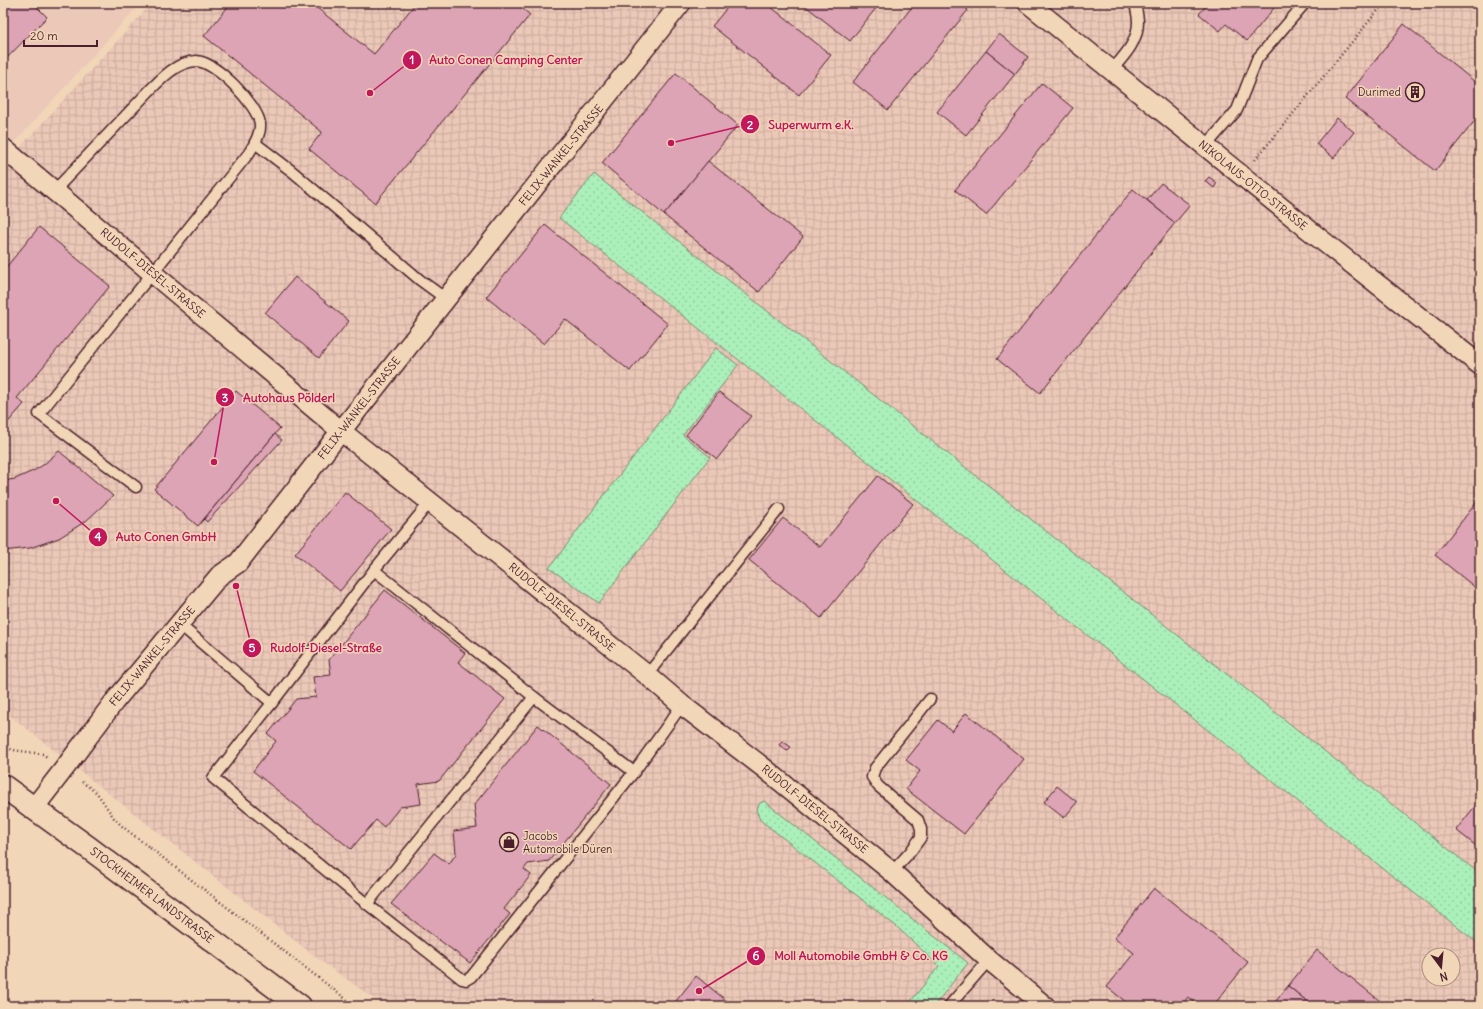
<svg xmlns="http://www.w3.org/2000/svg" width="1483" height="1009" font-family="Delius,sans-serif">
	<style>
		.built { fill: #ebc8b7 }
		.industrial { fill: url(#industrial-grid); fill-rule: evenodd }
		.grass { fill: url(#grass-dots); stroke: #7a8873 }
		.building { fill: #dca4b5; stroke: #4a1f2b }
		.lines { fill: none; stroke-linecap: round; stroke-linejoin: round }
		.service-casing { stroke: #4a1f2b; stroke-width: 13 }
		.minor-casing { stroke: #4a1f2b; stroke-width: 22 }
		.tertiary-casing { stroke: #4a1f2b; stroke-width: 25 }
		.path { stroke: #4a1f2b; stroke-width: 2.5; stroke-dasharray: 1 3; stroke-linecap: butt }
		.service { stroke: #f1d7b8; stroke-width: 10 }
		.minor { stroke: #f1d7b8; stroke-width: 19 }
		.tertiary { stroke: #f1d7b8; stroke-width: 22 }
		.labels { text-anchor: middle; stroke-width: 3; stroke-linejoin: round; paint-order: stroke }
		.poi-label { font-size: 11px; fill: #4a1f2b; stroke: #f1d7b8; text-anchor: end }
		.street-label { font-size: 11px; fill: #4a1f2b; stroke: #f1d7b8 }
		.leader { fill: none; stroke: #c2185b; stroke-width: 1.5 }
		.callout-dot { fill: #c2185b; stroke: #f1d7b8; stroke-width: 1.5 }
		.mark-label { font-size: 12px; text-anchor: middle; font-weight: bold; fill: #fff }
		.callout-label { font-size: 12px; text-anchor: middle; font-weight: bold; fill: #c2185b; stroke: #f1d7b8; stroke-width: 3; stroke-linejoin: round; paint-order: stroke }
	</style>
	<defs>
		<pattern id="industrial-grid" width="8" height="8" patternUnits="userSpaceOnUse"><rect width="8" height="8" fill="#ebc8b7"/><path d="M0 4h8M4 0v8" fill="none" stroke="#cbab9e"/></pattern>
		<pattern id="grass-dots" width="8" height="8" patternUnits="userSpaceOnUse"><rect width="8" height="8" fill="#abf0bb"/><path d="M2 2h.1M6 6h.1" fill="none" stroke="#95cda1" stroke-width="1.8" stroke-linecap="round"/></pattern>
	</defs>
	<rect width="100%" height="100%" fill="#f1d7b8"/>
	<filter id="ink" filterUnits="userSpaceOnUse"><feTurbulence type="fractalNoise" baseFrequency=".025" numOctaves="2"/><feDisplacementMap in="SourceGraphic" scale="8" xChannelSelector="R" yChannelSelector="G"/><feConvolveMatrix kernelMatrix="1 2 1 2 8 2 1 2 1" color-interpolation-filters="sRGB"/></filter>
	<g filter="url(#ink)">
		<path class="built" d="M 3,3 L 141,3 L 3,155 Z"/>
		<path class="industrial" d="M 152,3 L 1480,3 L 1480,1006 L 384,1006 L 317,958 L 3,710 L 3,166 ZM 1429,955 L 1453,955 L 1453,979 L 1429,979 Z"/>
		<g class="grass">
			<path d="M 594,174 L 1480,874 L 1480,945 L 559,218 Z"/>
			<path d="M 716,348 L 738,365 L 683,435 L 710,457 L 599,603 L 549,568 Z"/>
			<path d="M 764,801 L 968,963 L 934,1006 L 907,1006 L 939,966 L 896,926 L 760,820 L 756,810 L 760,803 Z"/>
		</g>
		<g class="building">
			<path d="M 3,3 L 33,3 L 47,17 L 3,62 Z"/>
			<path d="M 231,3 L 311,3 L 374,54 L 416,3 L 516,3 L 530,15 L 375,203 L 309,149 L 322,132 L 204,36 Z"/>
			<path d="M 731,3 L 766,3 L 831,55 L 799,95 L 712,26 Z"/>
			<path d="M 804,3 L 880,3 L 850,41 L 803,4 Z"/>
			<path d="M 915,3 L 959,3 L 968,10 L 888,110 L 853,82 Z"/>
			<path d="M 1206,3 L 1278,3 L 1247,41 L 1226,24 L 1220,31 L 1199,14 L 1205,7 L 1203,6 Z"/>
			<path d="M 1404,24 L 1480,86 L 1480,114 L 1435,171 L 1345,99 Z"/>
			<path d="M 999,34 L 1028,57 L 1015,74 L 986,51 Z"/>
			<path d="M 986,51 L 1015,74 L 966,135 L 937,112 Z"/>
			<path d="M 676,73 L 738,125 L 664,215 L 602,163 Z"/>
			<path d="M 1042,83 L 1073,108 L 986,215 L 955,190 Z"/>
			<path d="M 1337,118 L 1354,132 L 1334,158 L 1316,144 Z"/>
			<path d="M 708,161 L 803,237 L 759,292 L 664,215 Z"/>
			<path d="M 1209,177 L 1217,183 L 1214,188 L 1205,181 Z"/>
			<path d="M 1161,183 L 1190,205 L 1175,223 L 1147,200 Z"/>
			<path d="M 1133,189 L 1175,223 L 1040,393 L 997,359 Z"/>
			<path d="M 545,225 L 668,324 L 630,371 L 565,319 L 544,344 L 486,297 Z"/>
			<path d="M 39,227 L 110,286 L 17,398 L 24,404 L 3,428 L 3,271 Z"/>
			<path d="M 295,277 L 349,321 L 319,358 L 265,313 Z"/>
			<path d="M 236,391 L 280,428 L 198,526 L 154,489 Z"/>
			<path d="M 719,392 L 751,416 L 717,459 L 686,435 Z"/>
			<path d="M 275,434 L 282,440 L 207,522 L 204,519 Z"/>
			<path d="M 59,451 L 113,496 L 86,521 L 59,538 L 30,548 L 3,551 L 3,481 L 15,479 L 35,470 L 43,465 Z"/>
			<path d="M 878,476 L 913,504 L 821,618 L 749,560 L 783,518 L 820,547 Z"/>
			<path d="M 345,492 L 391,529 L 340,591 L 295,554 Z"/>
			<path d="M 1480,498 L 1480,586 L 1477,589 L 1435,555 Z"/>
			<path d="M 385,590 L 465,653 L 458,662 L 505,699 L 439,781 L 418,784 L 421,804 L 400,807 L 384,827 L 376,820 L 351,849 L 253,771 L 276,741 L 268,734 L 296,699 L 316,697 L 313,677 L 331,675 L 329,660 Z"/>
			<path d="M 966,713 L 1024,759 L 964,834 L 906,789 L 920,771 L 906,760 L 938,720 L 952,731 Z"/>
			<path d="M 538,725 L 611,784 L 549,861 L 528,864 L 524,869 L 531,875 L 504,909 L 510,914 L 470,963 L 391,904 L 434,853 L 449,864 L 456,854 L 454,831 L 477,828 L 474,805 Z"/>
			<path d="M 782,741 L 791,747 L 787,751 L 779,745 Z"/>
			<path d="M 1057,786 L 1077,802 L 1064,818 L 1044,802 Z"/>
			<path d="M 1480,800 L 1480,849 L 1456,830 Z"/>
			<path d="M 1154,888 L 1248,962 L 1213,1006 L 1200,1006 L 1188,997 L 1181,1006 L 1131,1006 L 1107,987 L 1134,953 L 1114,938 Z"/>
			<path d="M 1317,950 L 1385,1005 L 1385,1006 L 1313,1006 L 1288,986 Z"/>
			<path d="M 696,976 L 733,1006 L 672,1006 Z"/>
			<path d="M 1288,986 L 1313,1006 L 1272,1006 Z"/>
		</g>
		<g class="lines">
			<defs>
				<g id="service">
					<path d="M 1112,70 C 1124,56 1138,42 1138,22 C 1138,16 1136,9 1135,3"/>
					<path d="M 255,143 L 293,172 L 420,280 L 446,299"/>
					<path d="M 1206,146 L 1237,110 L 1257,59 L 1305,3"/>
					<path d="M 54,191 L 152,88 C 164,76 178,62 196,61 C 215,61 258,105 260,124 C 261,134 254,145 249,153 L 39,414 L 136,487"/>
					<path d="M 374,570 L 430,502"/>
					<path d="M 179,624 L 272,703 L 213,778 L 367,904 L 462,979 L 466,980 L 471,977 L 634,772 L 682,705"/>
					<path d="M 647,675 L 779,509"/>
					<path d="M 272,703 L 374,570 L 534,697"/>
					<path d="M 892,872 L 911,851 L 921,837 L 921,829 L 918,820 L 878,786 L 872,777 L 875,768 L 930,699"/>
					<path d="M 367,904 L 534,697 L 634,772"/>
					<path d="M 949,1006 L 989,960"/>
				</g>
				<g id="minor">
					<path d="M 1028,3 L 1319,238 L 1480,365"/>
					<path d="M 3,148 L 341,431 L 647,675 L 682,705 L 764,768 L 892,872 L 989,960 L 1045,1006"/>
					<path d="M 33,809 L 64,769 L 114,702 L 219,576 L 238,563 L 341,431 L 681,3"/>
				</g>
				<path id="tertiary" d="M 3,786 L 89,848 L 300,1006"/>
			</defs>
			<use href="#service" class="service-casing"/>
			<use href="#minor" class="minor-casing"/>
			<use href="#tertiary" class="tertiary-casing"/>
			<g class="path">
				<path d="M 1255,160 L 1384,3"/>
				<path d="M 3,746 L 13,750 L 43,754 L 47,757"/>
				<path d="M 82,782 L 97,793 L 114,818 L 123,827 L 355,1006"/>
			</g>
			<use href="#service" class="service"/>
			<use href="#minor" class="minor"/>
			<use href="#tertiary" class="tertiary"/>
		</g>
	</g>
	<defs>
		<symbol id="building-ring" viewBox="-11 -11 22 22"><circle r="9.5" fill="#f1d7b8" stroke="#4a1f2b" stroke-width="1.5"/><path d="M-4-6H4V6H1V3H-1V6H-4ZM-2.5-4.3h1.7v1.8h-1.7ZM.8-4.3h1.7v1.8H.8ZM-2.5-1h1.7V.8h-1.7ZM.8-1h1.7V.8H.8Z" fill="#4a1f2b"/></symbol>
		<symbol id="shop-ring" viewBox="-11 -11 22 22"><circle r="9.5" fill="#f1d7b8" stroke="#4a1f2b" stroke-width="1.5"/><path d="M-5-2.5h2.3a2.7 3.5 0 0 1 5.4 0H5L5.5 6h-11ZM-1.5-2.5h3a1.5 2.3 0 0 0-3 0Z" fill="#4a1f2b"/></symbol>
	</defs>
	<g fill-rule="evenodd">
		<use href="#building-ring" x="1404" y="81" width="22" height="22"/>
		<use href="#shop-ring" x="498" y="831" width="22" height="22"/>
	</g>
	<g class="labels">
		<g class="poi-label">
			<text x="1401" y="96">Durimed</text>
			<text x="523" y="840" text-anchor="start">Jacobs<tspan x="523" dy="13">Automobile Düren</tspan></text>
		</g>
		<g class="street-label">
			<text transform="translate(561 155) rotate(-51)" y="4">FELIX-WANKEL-STRASSE</text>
			<text transform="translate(1253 185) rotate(39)" y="4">NIKOLAUS-OTTO-STRASSE</text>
			<text transform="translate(153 273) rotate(40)" y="4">RUDOLF-DIESEL-STRASSE</text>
			<text transform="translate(359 408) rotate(-52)" y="4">FELIX-WANKEL-STRASSE</text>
			<text transform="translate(562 607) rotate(39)" y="4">RUDOLF-DIESEL-STRASSE</text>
			<text transform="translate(152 656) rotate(-50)" y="4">FELIX-WANKEL-STRASSE</text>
			<text transform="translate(815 809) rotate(39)" y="4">RUDOLF-DIESEL-STRASSE</text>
			<text transform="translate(152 895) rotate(37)" y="4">STOCKHEIMER LANDSTRASSE</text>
		</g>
	</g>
	<path class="leader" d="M370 93L412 60M671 143L750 124M214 462L225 397M56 501L98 537M236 586L252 648M699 991L756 956"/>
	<g class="callout-dot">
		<circle cx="370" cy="93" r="4"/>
		<circle cx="671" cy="143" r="4"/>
		<circle cx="214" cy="462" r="4"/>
		<circle cx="56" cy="501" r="4"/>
		<circle cx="236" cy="586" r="4"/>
		<circle cx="699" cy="991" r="4"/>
		<circle cx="412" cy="60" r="10"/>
		<circle cx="750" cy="124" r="10"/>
		<circle cx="225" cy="397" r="10"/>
		<circle cx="98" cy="537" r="10"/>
		<circle cx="252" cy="648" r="10"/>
		<circle cx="756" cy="956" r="10"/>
	</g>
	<g class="mark-label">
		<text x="412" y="64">1</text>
		<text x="750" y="129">2</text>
		<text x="225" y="402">3</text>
		<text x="98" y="541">4</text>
		<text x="252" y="652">5</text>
		<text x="756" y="960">6</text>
	</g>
	<g class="callout-label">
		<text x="506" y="64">Auto Conen Camping Center</text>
		<text x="811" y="129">Superwurm e.K.</text>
		<text x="289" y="402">Autohaus Pölderl</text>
		<text x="166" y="541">Auto Conen GmbH</text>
		<text x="326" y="652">Rudolf-Diesel-Straße</text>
		<text x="861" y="960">Moll Automobile GmbH &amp; Co. KG</text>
	</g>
	<rect width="1483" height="1009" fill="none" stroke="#f1d7b8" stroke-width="16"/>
	<rect x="8" y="8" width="1467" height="993" fill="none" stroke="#4a1f2b" stroke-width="1.5" filter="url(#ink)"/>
	<g transform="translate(1441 967) rotate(164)"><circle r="19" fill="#f1d7b8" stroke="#ae8d80"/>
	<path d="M0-3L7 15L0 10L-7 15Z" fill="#4a1f2b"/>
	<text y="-6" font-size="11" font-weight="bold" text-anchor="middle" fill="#4a1f2b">N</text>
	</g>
	<path d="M24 40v6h73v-6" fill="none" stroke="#4a1f2b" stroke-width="2"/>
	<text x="30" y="40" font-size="12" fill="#4a1f2b" stroke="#f1d7b8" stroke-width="3" paint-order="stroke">20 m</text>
</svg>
